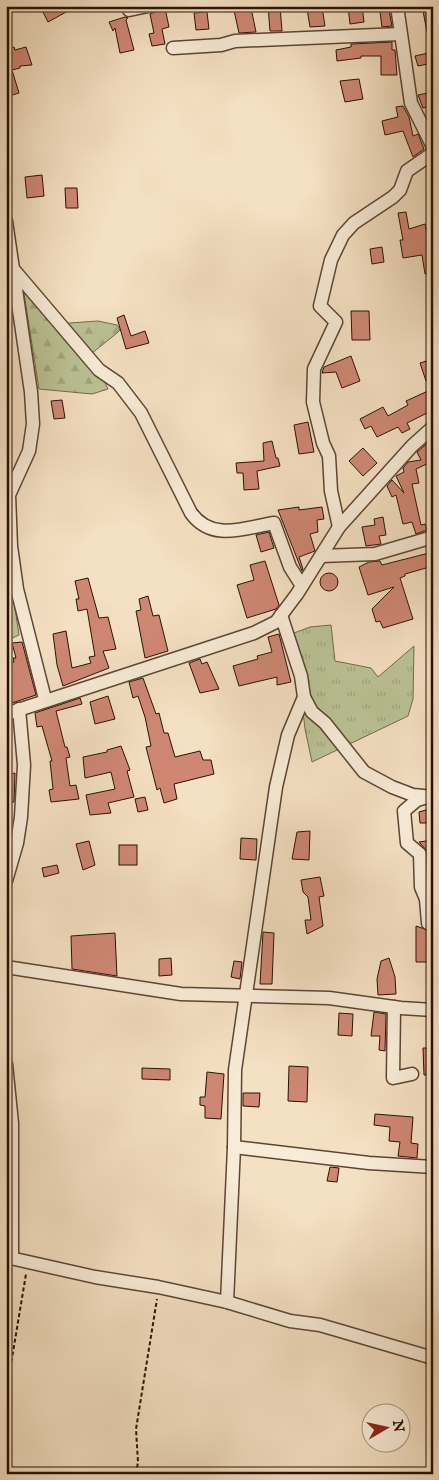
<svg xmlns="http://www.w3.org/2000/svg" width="439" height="1480" font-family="'IM FELL English',serif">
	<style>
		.forest { fill: url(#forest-firs); stroke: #726a4c }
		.park { fill: url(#park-tufts); stroke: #726a4c }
		.building { fill: #cf8774; stroke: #2a1105 }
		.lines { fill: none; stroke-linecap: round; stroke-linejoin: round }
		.minor-casing { stroke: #5c4534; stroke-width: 15 }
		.path { stroke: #2a1105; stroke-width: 2; stroke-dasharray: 4 2.5; stroke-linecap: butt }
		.minor { stroke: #f8ebd7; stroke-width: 12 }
	</style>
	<defs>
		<pattern id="forest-firs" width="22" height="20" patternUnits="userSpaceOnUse" patternTransform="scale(1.25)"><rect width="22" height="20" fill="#bac294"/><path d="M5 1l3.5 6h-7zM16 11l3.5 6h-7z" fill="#a0a67e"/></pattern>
		<pattern id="park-tufts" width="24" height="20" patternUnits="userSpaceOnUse" patternTransform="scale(1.25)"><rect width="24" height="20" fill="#bac294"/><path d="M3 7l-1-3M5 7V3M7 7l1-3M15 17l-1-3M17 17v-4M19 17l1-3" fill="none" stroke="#a0a67e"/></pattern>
	</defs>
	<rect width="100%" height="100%" fill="#f4e0c2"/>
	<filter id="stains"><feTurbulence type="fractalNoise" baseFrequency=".004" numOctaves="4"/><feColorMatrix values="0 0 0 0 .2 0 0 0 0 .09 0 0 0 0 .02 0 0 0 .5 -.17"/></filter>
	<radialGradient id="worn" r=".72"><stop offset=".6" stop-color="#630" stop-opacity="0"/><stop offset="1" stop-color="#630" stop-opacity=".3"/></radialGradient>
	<g class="forest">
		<path d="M 23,287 L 56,324 L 98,321 L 117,325 L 120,330 L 117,333 L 91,354 L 108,389 L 92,394 L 39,389 Z"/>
		<path d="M 6,548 L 19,635 L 6,641 Z"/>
	</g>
	<path class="park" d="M 331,625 L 335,661 L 371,668 L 378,677 L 414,646 L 413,699 L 408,716 L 312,762 L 305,729 L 294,633 L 310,627 Z"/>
	<g class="building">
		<path d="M 40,6 L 77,6 L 48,22 Z"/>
		<path d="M 233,6 L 248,6 L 248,9 L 251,8 L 256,32 L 239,33 Z"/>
		<path d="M 268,6 L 280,6 L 282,31 L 270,31 Z"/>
		<path d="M 348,6 L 362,6 L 364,22 L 350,24 Z"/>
		<path d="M 422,6 L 433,6 L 433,41 L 429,42 Z"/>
		<path d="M 322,7 L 325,26 L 310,27 L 307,9 Z"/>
		<path d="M 165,8 L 169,27 L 162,29 L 165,44 L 152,46 L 149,34 L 154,33 L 150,14 Z"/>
		<path d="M 389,10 L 392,26 L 382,27 L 380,12 Z"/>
		<path d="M 207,12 L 209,29 L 196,30 L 194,13 Z"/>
		<path d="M 125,17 L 128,18 L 126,20 L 134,50 L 120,53 L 115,28 L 113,31 L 109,22 Z"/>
		<path d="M 392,42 L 392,50 L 395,50 L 397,75 L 381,75 L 381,56 L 361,56 L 361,58 L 337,61 L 336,50 L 351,47 L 351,44 Z"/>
		<path d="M 14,47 L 15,50 L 26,47 L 32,65 L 20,66 L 20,68 L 12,70 L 19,93 L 6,97 L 6,50 Z"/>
		<path d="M 433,52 L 433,63 L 418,66 L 415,56 Z"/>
		<path d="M 359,79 L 363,99 L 345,102 L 340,81 Z"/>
		<path d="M 433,92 L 433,106 L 423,108 L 418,95 Z"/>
		<path d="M 403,106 L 409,117 L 413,136 L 418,134 L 424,149 L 413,157 L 403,131 L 385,135 L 382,121 L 398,117 L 396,107 Z"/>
		<path d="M 42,175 L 44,196 L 27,198 L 25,177 Z"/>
		<path d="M 65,188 L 77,188 L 78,208 L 66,208 Z"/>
		<path d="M 406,212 L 409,229 L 425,224 L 426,229 L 433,228 L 433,272 L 425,274 L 422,255 L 403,258 L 400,240 L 403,240 L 398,213 Z"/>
		<path d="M 382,247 L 384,262 L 372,264 L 370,249 Z"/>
		<path d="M 351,311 L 369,311 L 370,340 L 352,340 Z"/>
		<path d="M 124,315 L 131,336 L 145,331 L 149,343 L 126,349 L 117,318 Z"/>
		<path d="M 351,356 L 360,381 L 342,388 L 336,372 L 322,373 L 324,367 Z"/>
		<path d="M 433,359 L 433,380 L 426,381 L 420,363 Z"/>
		<path d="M 428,391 L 433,401 L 433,410 L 407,423 L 410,429 L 402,433 L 398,427 L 377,437 L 371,426 L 365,429 L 360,419 L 383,407 L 388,416 L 408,405 L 406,401 Z"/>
		<path d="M 62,400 L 65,418 L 54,419 L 51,401 Z"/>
		<path d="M 308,422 L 314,452 L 299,454 L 294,425 Z"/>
		<path d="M 272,441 L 276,458 L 278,458 L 280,466 L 257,471 L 259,489 L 244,490 L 243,473 L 237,473 L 236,463 L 264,461 L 263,443 Z"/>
		<path d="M 429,442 L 433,449 L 433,461 L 416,469 L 419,483 L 412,484 L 421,525 L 425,524 L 427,530 L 416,534 L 412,522 L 403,524 L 396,495 L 392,497 L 387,486 L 392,480 L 404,493 L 396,476 L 404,472 L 403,468 L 408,462 L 421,460 L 417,452 Z"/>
		<path d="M 363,448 L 377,463 L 363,476 L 349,461 Z"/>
		<path d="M 299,507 L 299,510 L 322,507 L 324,519 L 317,520 L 318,532 L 310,534 L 315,551 L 299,557 L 303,569 L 302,571 L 278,510 Z"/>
		<path d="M 383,517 L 386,535 L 379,536 L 381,544 L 366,546 L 362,527 L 375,525 L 374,519 Z"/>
		<path d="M 269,532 L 274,548 L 261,552 L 256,535 Z"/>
		<path d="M 433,552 L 433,566 L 405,574 L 405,576 L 400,578 L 413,619 L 383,628 L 380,621 L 376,622 L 372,609 L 394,587 L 368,595 L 359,567 L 369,562 L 380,561 L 382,565 Z"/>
		<path d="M 265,561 L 279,605 L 276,609 L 247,618 L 237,585 L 254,580 L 250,565 Z"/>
		<circle cx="329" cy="582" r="9"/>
		<path d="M 88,578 L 99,618 L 108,617 L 116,649 L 103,651 L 109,668 L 63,686 L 57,665 L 53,634 L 66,631 L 72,668 L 91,663 L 89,657 L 95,656 L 87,609 L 78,611 L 76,599 L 79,599 L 75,581 Z"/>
		<path d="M 148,596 L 153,616 L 159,615 L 168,651 L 145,658 L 136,611 L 141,610 L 139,599 Z"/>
		<path d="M 279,634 L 291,682 L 277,685 L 277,677 L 239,686 L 233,666 L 258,659 L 257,656 L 272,652 L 268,637 Z"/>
		<path d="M 22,642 L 36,695 L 6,705 L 6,663 L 14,662 L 13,658 L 16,658 L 12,643 Z"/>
		<path d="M 200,659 L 202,664 L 207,662 L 219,689 L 200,693 L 189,663 Z"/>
		<path d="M 143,678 L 156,714 L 159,713 L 164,733 L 168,733 L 175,757 L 200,751 L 203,760 L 211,760 L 214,774 L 174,784 L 177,799 L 164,803 L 160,788 L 157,790 L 147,751 L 146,747 L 151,746 L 145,717 L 138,696 L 133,698 L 129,682 Z"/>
		<path d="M 108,696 L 115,719 L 95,724 L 90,702 Z"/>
		<path d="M 80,698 L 82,704 L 56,711 L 65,747 L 67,747 L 70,757 L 66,758 L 70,786 L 76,785 L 79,799 L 51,802 L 49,790 L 53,789 L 50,761 L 52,761 L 42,726 L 37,727 L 35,713 Z"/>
		<path d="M 121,746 L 130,770 L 127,771 L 134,797 L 108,803 L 111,813 L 90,815 L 86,795 L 115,789 L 111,772 L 85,778 L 83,757 L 107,752 L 107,750 Z"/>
		<path d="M 15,773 L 14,802 L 6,802 L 6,775 Z"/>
		<path d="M 145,797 L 148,810 L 138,812 L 135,799 Z"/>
		<path d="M 433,808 L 433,823 L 420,823 L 419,812 Z"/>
		<path d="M 310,831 L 309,860 L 292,859 L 297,832 Z"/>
		<path d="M 241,838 L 257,839 L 256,860 L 240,859 Z"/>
		<path d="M 433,840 L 433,879 L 429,879 L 427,851 L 419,842 Z"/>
		<path d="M 89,841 L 95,865 L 83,870 L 76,844 Z"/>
		<rect x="119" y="845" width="18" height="20"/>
		<path d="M 57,865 L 59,873 L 44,877 L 42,868 Z"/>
		<path d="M 320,877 L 324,896 L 319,897 L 323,926 L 307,934 L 305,920 L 311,920 L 308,897 L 303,892 L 301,880 Z"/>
		<path d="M 416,926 L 433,932 L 433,962 L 416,962 Z"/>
		<path d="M 263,932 L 274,933 L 272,984 L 260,984 Z"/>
		<path d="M 115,933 L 117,976 L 72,969 L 71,936 Z"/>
		<path d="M 171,958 L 172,975 L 159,976 L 159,959 Z"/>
		<path d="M 389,958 L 395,977 L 396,994 L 378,995 L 377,979 L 381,961 Z"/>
		<path d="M 234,961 L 242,962 L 240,979 L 231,977 Z"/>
		<path d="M 374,1012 L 386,1014 L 385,1051 L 379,1050 L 380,1036 L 371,1036 Z"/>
		<path d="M 339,1013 L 353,1014 L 352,1036 L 338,1035 Z"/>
		<path d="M 423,1048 L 433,1048 L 433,1075 L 424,1075 Z"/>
		<path d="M 289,1066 L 308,1067 L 307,1102 L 288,1101 Z"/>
		<path d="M 142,1068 L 170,1069 L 170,1080 L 142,1079 Z"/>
		<path d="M 207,1072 L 224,1074 L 221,1119 L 205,1118 L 205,1106 L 200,1105 L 200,1097 L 205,1097 Z"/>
		<path d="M 243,1093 L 260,1093 L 259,1107 L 243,1106 Z"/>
		<path d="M 375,1114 L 413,1117 L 411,1143 L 418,1144 L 417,1158 L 398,1156 L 400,1142 L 389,1141 L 390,1127 L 374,1125 Z"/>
		<path d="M 330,1167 L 339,1168 L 337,1182 L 327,1181 Z"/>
	</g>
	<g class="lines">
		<defs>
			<g id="minor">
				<path d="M 397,6 L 411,103 L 433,147"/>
				<path d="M 129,10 L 148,6"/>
				<path d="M 173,48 L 221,45 L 235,41 L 400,34"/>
				<path d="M 6,221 L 31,392 L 33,424 L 29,451 L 9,495 L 11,546 L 17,589 L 45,699"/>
				<path d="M 14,270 L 99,370 L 118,383 L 141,413 L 191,513 C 212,542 244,528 274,523 L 290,567 L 302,586"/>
				<path d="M 339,527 L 331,491 L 329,456 L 323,443 L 313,402 L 314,369 L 336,322 L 320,306 L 331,260 L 343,235 L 354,223 L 393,197 L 400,190 L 407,171 L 433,153"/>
				<path d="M 321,556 L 375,554 L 433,537"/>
				<path d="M 281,615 L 301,676 L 304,697 L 312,712 L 325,723 L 364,772 L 392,787 L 413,795 L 433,797"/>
				<path d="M 6,714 L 254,633 L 276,622 L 297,594 L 339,527 L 412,446 L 433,427"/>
				<path d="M 428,797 L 417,800 L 404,811 L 407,843 L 420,854 L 421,887 L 426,899 L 428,923 L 433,924"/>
				<path d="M 6,881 L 17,843 L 21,817 L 24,765 L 19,709"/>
				<path d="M 6,967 L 181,994 L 329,998 L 401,1008 L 433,1010"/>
				<path d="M 394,1007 L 393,1078 L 412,1074"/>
				<path d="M 6,1064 L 12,1123 L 12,1258"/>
				<path d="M 234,1147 L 369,1163 L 433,1167"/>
				<path d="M 6,1257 L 95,1277 L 158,1287 L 227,1302 L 290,1321 L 320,1325 L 433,1358"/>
				<path d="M 227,1302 L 234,1147 L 235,1070 L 276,787 L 288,735 L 304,697"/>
			</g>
		</defs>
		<use href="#minor" class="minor-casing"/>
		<g class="path">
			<path d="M 6,1394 L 26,1274"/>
			<path d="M 136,1474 L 138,1462 L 136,1429 L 157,1299"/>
		</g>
		<use href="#minor" class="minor"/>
	</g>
	<rect width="439" height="1480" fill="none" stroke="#f4e0c2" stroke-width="25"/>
	<rect x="8" y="8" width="424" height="1465" fill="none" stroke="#2a1105" stroke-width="2.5"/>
	<rect x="12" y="12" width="414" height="1455" fill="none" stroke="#2a1105"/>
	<g transform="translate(386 1428) rotate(81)"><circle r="24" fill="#f8ebd7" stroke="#a69483"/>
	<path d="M0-4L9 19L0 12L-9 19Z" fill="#8f2418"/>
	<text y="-8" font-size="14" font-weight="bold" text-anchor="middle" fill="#2a1105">N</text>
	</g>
	<rect width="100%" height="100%" filter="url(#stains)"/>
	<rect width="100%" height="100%" fill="url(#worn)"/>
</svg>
